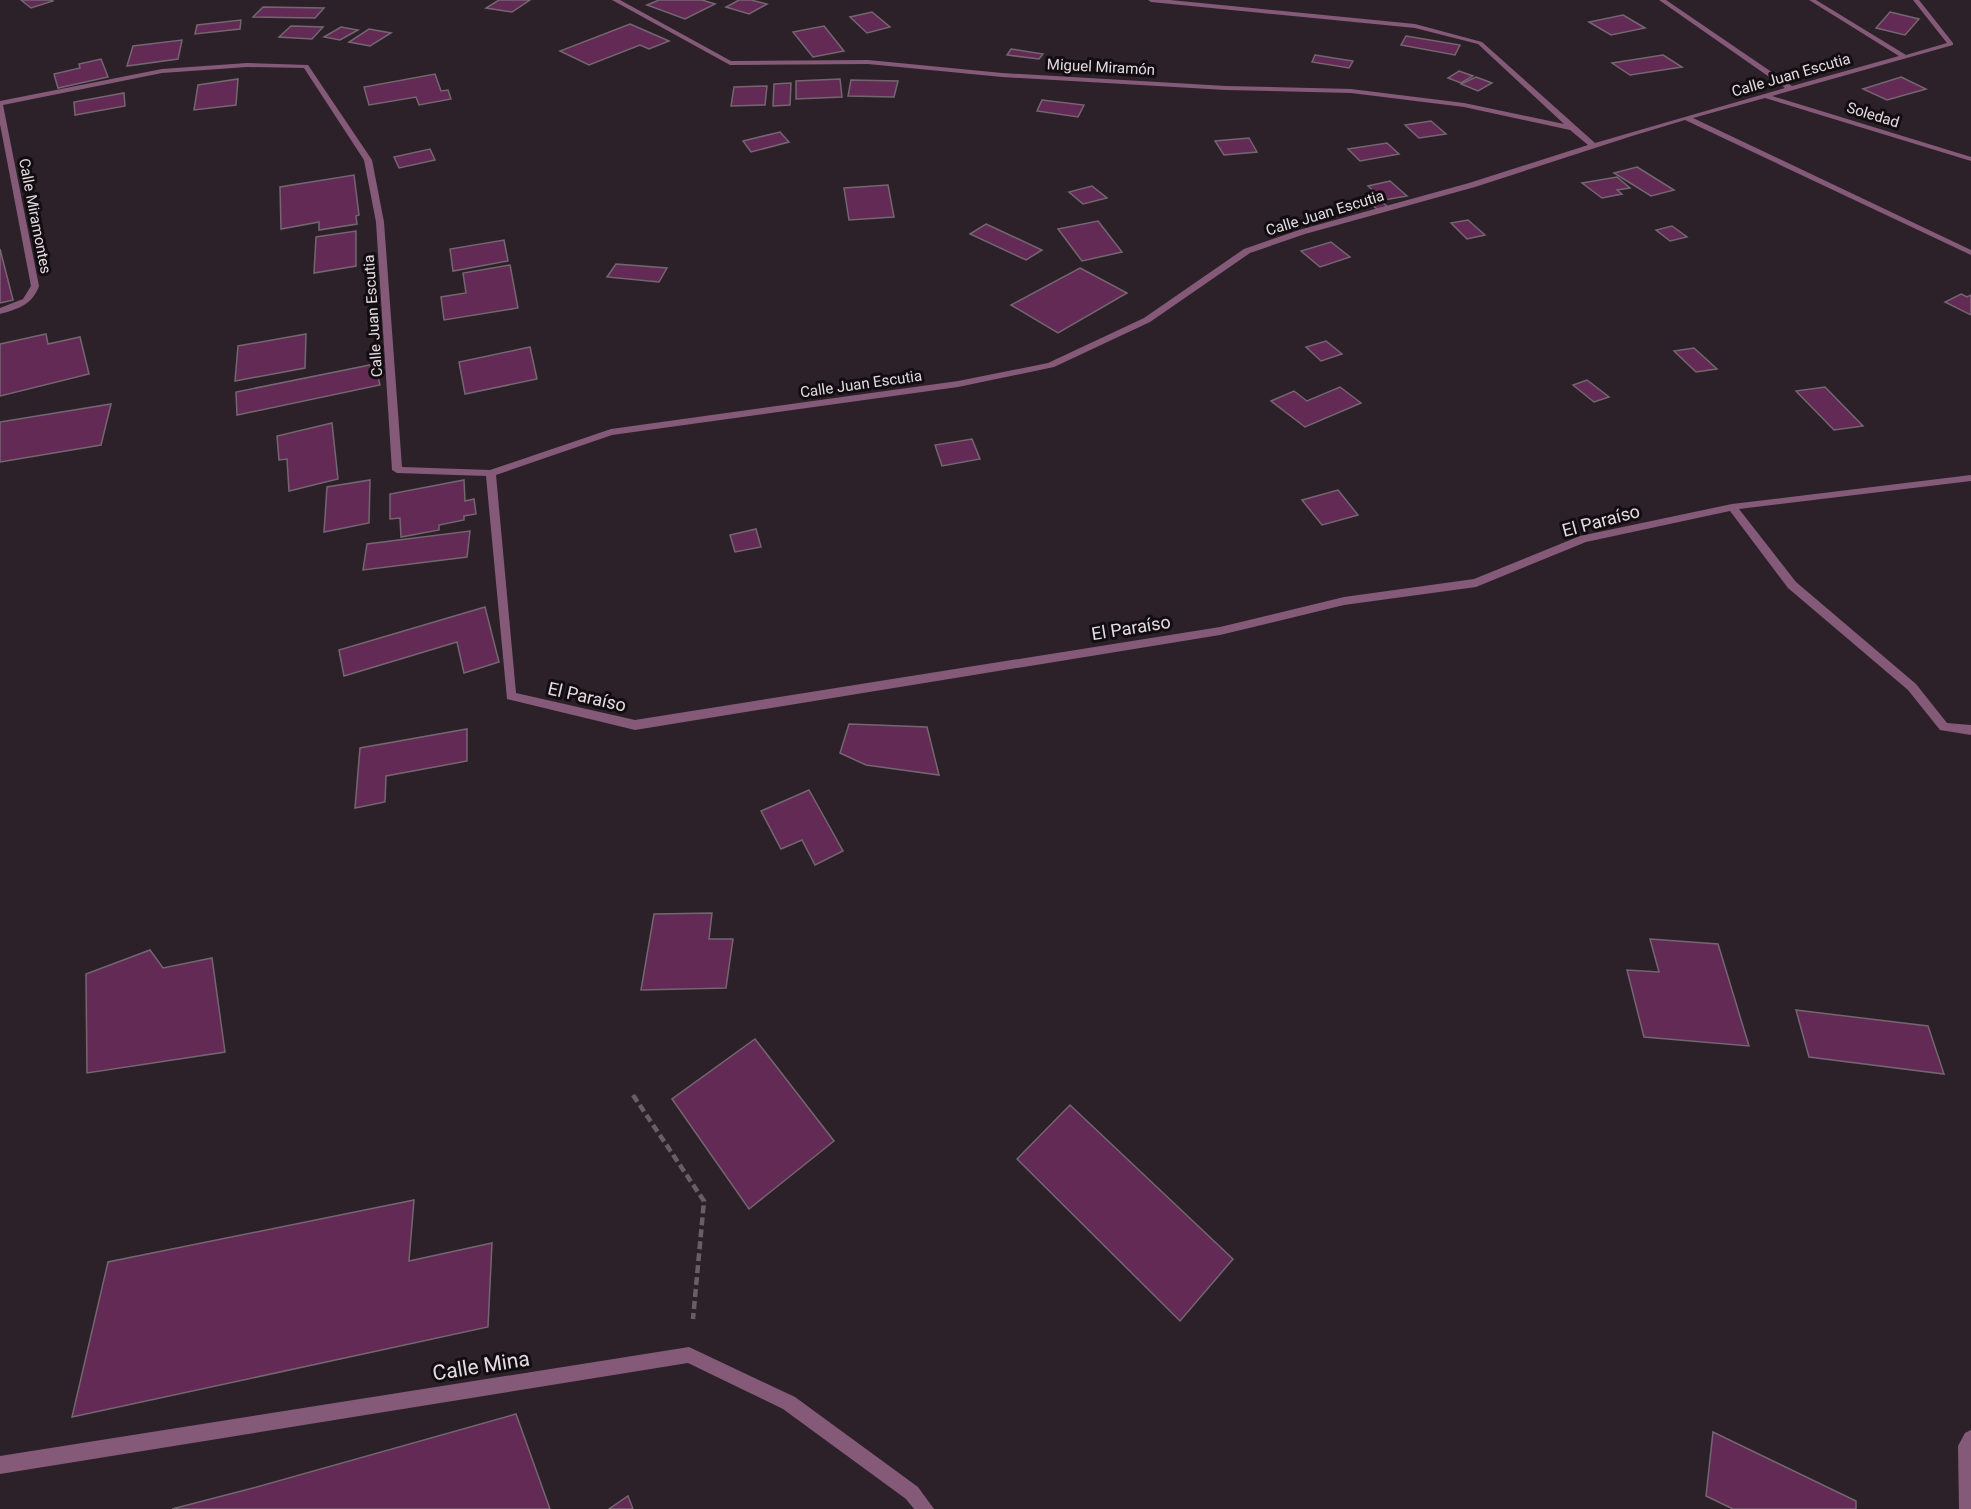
<svg xmlns="http://www.w3.org/2000/svg" width="1971" height="1509" font-family="Roboto,sans-serif">
	<style>
		.building { fill: #622a55; stroke: #746670; stroke-width: 1.5 }
		.lines { fill: none; stroke-linecap: round; stroke-linejoin: round }
		.path { stroke: #695e65; stroke-width: 4.5; stroke-dasharray: 8 4; stroke-linecap: butt }
		.street { fill: #855a79; fill-rule: evenodd }
		.labels { text-anchor: middle; stroke-width: 6; stroke-linejoin: round; paint-order: stroke }
		.far-street-label { font-size: 15px; fill: #e3dbe0; stroke: #120d10 }
		.street-label { font-size: 18px; fill: #e3dbe0; stroke: #120d10 }
		.near-street-label { font-size: 21px; fill: #e3dbe0; stroke: #120d10 }
	</style>
	<rect width="100%" height="100%" fill="#2d2129"/>
	<g class="building">
		<path d="M 21,0 L 52,0 L 53,1 L 31,8 Z"/>
		<path d="M 499,0 L 530,0 L 512,12 L 486,8 Z"/>
		<path d="M 659,0 L 702,0 L 715,4 L 685,19 L 647,5 Z"/>
		<path d="M 739,0 L 751,0 L 767,4 L 749,14 L 726,7 Z"/>
		<path d="M 263,7 L 324,8 L 315,18 L 253,17 Z"/>
		<path d="M 872,12 L 890,27 L 867,33 L 850,17 Z"/>
		<path d="M 1890,12 L 1919,19 L 1905,35 L 1876,28 Z"/>
		<path d="M 1623,15 L 1645,28 L 1611,35 L 1589,22 Z"/>
		<path d="M 241,20 L 240,29 L 195,34 L 197,25 Z"/>
		<path d="M 630,24 L 669,41 L 649,49 L 640,45 L 589,65 L 560,51 Z"/>
		<path d="M 291,26 L 323,27 L 312,39 L 279,37 Z"/>
		<path d="M 824,26 L 844,51 L 813,57 L 793,32 Z"/>
		<path d="M 341,27 L 358,30 L 340,40 L 324,37 Z"/>
		<path d="M 369,29 L 391,33 L 370,46 L 349,42 Z"/>
		<path d="M 1406,36 L 1460,45 L 1455,55 L 1401,45 Z"/>
		<path d="M 182,40 L 178,59 L 127,66 L 133,46 Z"/>
		<path d="M 1011,49 L 1043,54 L 1039,59 L 1007,55 Z"/>
		<path d="M 1315,55 L 1353,61 L 1349,68 L 1312,62 Z"/>
		<path d="M 1663,55 L 1682,67 L 1630,75 L 1612,63 Z"/>
		<path d="M 101,59 L 108,77 L 58,88 L 54,74 L 80,68 L 79,64 Z"/>
		<path d="M 1459,71 L 1473,76 L 1461,83 L 1448,78 Z"/>
		<path d="M 435,74 L 441,91 L 448,90 L 451,99 L 419,105 L 416,97 L 369,105 L 364,87 Z"/>
		<path d="M 1476,77 L 1492,83 L 1478,91 L 1461,84 Z"/>
		<path d="M 1901,77 L 1926,89 L 1887,100 L 1863,89 Z"/>
		<path d="M 238,79 L 236,105 L 194,110 L 198,85 Z"/>
		<path d="M 840,79 L 842,97 L 796,99 L 796,81 Z"/>
		<path d="M 851,80 L 898,81 L 894,97 L 848,96 Z"/>
		<path d="M 791,83 L 790,105 L 773,106 L 774,84 Z"/>
		<path d="M 767,86 L 765,105 L 731,106 L 734,87 Z"/>
		<path d="M 124,93 L 125,106 L 75,115 L 74,102 Z"/>
		<path d="M 1042,100 L 1084,105 L 1078,117 L 1037,111 Z"/>
		<path d="M 1431,121 L 1446,134 L 1419,138 L 1405,125 Z"/>
		<path d="M 780,132 L 789,142 L 751,152 L 743,141 Z"/>
		<path d="M 1249,138 L 1257,152 L 1224,155 L 1215,141 Z"/>
		<path d="M 1387,143 L 1399,154 L 1360,161 L 1348,149 Z"/>
		<path d="M 430,149 L 435,160 L 399,168 L 394,157 Z"/>
		<path d="M 1637,167 L 1674,190 L 1651,196 L 1614,173 Z"/>
		<path d="M 354,175 L 359,215 L 356,216 L 357,224 L 319,230 L 319,222 L 281,229 L 280,187 Z"/>
		<path d="M 1617,177 L 1630,188 L 1617,190 L 1622,194 L 1602,198 L 1582,183 Z"/>
		<path d="M 1390,181 L 1407,196 L 1384,200 L 1368,186 Z"/>
		<path d="M 888,185 L 894,217 L 849,220 L 844,188 Z"/>
		<path d="M 1092,186 L 1107,198 L 1083,204 L 1069,192 Z"/>
		<path d="M 1376,197 L 1388,207 L 1377,209 L 1365,199 Z"/>
		<path d="M 1468,220 L 1485,235 L 1467,239 L 1451,223 Z"/>
		<path d="M 1098,221 L 1122,252 L 1082,261 L 1058,229 Z"/>
		<path d="M 986,224 L 1042,250 L 1026,260 L 970,234 Z"/>
		<path d="M 1672,226 L 1687,237 L 1670,241 L 1656,230 Z"/>
		<path d="M 356,231 L 356,266 L 314,273 L 316,237 Z"/>
		<path d="M 504,240 L 508,261 L 453,271 L 450,249 Z"/>
		<path d="M 1331,242 L 1350,257 L 1320,267 L 1301,251 Z"/>
		<path d="M 0,249 L 13,300 L 0,303 Z"/>
		<path d="M 616,264 L 667,268 L 659,282 L 607,277 Z"/>
		<path d="M 510,265 L 518,308 L 444,320 L 441,297 L 466,293 L 463,273 Z"/>
		<path d="M 1080,268 L 1127,293 L 1058,333 L 1011,305 Z"/>
		<path d="M 1961,294 L 1967,297 L 1971,295 L 1971,315 L 1945,302 Z"/>
		<path d="M 46,334 L 48,344 L 80,337 L 89,374 L 0,396 L 0,344 Z"/>
		<path d="M 306,334 L 305,368 L 235,381 L 238,346 Z"/>
		<path d="M 1326,341 L 1342,354 L 1321,361 L 1306,347 Z"/>
		<path d="M 530,347 L 537,379 L 465,394 L 459,362 Z"/>
		<path d="M 1694,348 L 1717,369 L 1696,372 L 1674,351 Z"/>
		<path d="M 375,364 L 380,385 L 237,415 L 236,392 Z"/>
		<path d="M 1587,380 L 1609,397 L 1594,402 L 1573,385 Z"/>
		<path d="M 1340,387 L 1361,403 L 1305,427 L 1271,401 L 1294,391 L 1307,401 Z"/>
		<path d="M 1825,387 L 1863,426 L 1834,430 L 1796,391 Z"/>
		<path d="M 111,404 L 101,445 L 0,462 L 0,422 Z"/>
		<path d="M 332,423 L 338,479 L 289,491 L 287,459 L 279,460 L 277,436 Z"/>
		<path d="M 972,439 L 980,459 L 942,466 L 935,445 Z"/>
		<path d="M 370,480 L 369,523 L 324,532 L 327,487 Z"/>
		<path d="M 464,480 L 465,501 L 474,499 L 476,514 L 464,516 L 464,520 L 439,525 L 439,530 L 401,537 L 400,518 L 390,519 L 390,494 Z"/>
		<path d="M 1338,490 L 1358,515 L 1322,525 L 1302,500 Z"/>
		<path d="M 756,529 L 761,547 L 735,552 L 730,535 Z"/>
		<path d="M 470,531 L 467,557 L 363,570 L 367,544 Z"/>
		<path d="M 485,607 L 499,662 L 464,673 L 457,642 L 344,676 L 339,650 Z"/>
		<path d="M 849,724 L 927,727 L 939,775 L 866,765 L 840,753 Z"/>
		<path d="M 467,729 L 467,761 L 386,776 L 385,802 L 355,808 L 360,748 Z"/>
		<path d="M 809,790 L 843,851 L 815,865 L 802,840 L 781,849 L 761,811 Z"/>
		<path d="M 712,913 L 709,939 L 733,939 L 726,988 L 641,990 L 654,914 Z"/>
		<path d="M 1650,939 L 1718,944 L 1749,1046 L 1644,1037 L 1627,970 L 1659,972 Z"/>
		<path d="M 150,950 L 163,968 L 212,958 L 225,1052 L 87,1073 L 86,974 Z"/>
		<path d="M 1796,1010 L 1928,1026 L 1944,1074 L 1809,1057 Z"/>
		<path d="M 755,1039 L 834,1141 L 749,1209 L 672,1099 Z"/>
		<path d="M 1070,1105 L 1233,1259 L 1180,1321 L 1017,1159 Z"/>
		<path d="M 414,1200 L 409,1261 L 492,1243 L 488,1327 L 72,1417 L 108,1262 Z"/>
		<path d="M 516,1414 L 550,1509 L 172,1509 L 253,1488 Z"/>
		<path d="M 1713,1432 L 1856,1501 L 1856,1509 L 1733,1509 L 1706,1496 Z"/>
		<path d="M 628,1496 L 633,1509 L 609,1509 Z"/>
	</g>
	<g class="lines">
		<path class="path" d="M 633,1095 L 704,1201 L 693,1319"/>
		<g class="street">
			<path d="M 612,0 L 620,0 L 731,61 L 868,60 L 1002,73 L 1226,86 L 1351,89 L 1464,103 L 1564,124 L 1478,44 L 1415,28 L 1151,2 L 1148,0 L 1170,0 L 1415,24 L 1482,42 L 1595,143 L 1785,88 L 1659,0 L 1666,0 L 1792,86 L 1899,56 L 1809,0 L 1816,0 L 1906,55 L 1947,43 L 1913,0 L 1919,0 L 1953,43 L 1953,45 L 1772,96 L 1971,157 L 1971,161 L 1765,98 L 1693,118 L 1971,250 L 1971,255 L 1685,120 L 1632,136 L 1475,187 L 1305,234 L 1250,253 L 1150,322 L 1054,367 L 958,387 L 612,435 L 496,475 L 516,693 L 635,720 L 1220,627 L 1344,597 L 1474,579 L 1580,536 L 1732,504 L 1971,475 L 1971,481 L 1739,509 L 1796,582 L 1916,684 L 1947,723 L 1971,725 L 1971,735 L 1940,730 L 1908,690 L 1788,588 L 1730,511 L 1586,542 L 1476,587 L 1344,605 L 1220,635 L 635,730 L 507,699 L 486,476 L 397,473 L 392,470 L 376,222 L 364,160 L 304,68 L 247,67 L 162,73 L 3,105 L 39,286 C 32,305 18,309 0,314 L 0,308 L 23,299 L 31,286 L 0,124 L 0,101 L 162,69 L 247,63 L 308,65 L 372,160 L 384,222 L 402,467 L 490,470 L 611,429 L 958,381 L 1048,363 L 1144,318 L 1244,249 L 1299,230 L 1469,183 L 1588,145 L 1570,130 L 1464,107 L 1351,93 L 1226,90 L 1002,77 L 868,64 L 730,65 Z"/>
			<path d="M 689,1347 L 795,1397 L 918,1487 L 934,1509 L 914,1509 L 906,1499 L 783,1409 L 688,1363 L 0,1474 L 0,1456 Z"/>
			<path d="M 1971,1430 L 1971,1509 L 1959,1509 L 1958,1446 L 1965,1433 Z"/>
		</g>
	</g>
	<g class="labels">
		<g class="far-street-label">
			<text transform="translate(1101 67) rotate(3)" y="5">Miguel Miramón</text>
			<text transform="translate(1791 75) rotate(-16)" y="5">Calle Juan Escutia</text>
			<text transform="translate(1873 115) rotate(17)" y="5">Soledad</text>
			<text transform="translate(1325 213) rotate(-17)" y="5">Calle Juan Escutia</text>
			<text transform="translate(35 216) rotate(79)" y="5">Calle Miramontes</text>
			<text transform="translate(373 316) rotate(-94)" y="5">Calle Juan Escutia</text>
			<text transform="translate(861 384) rotate(-8)" y="5">Calle Juan Escutia</text>
		</g>
		<g class="street-label">
			<text transform="translate(1601 521) rotate(-15)" y="6">El Paraíso</text>
			<text transform="translate(1131 628) rotate(-9)" y="6">El Paraíso</text>
			<text transform="translate(587 697) rotate(13)" y="6">El Paraíso</text>
		</g>
		<g class="near-street-label">
			<text transform="translate(481 1366) rotate(-9)" y="7">Calle Mina</text>
		</g>
	</g>
</svg>
